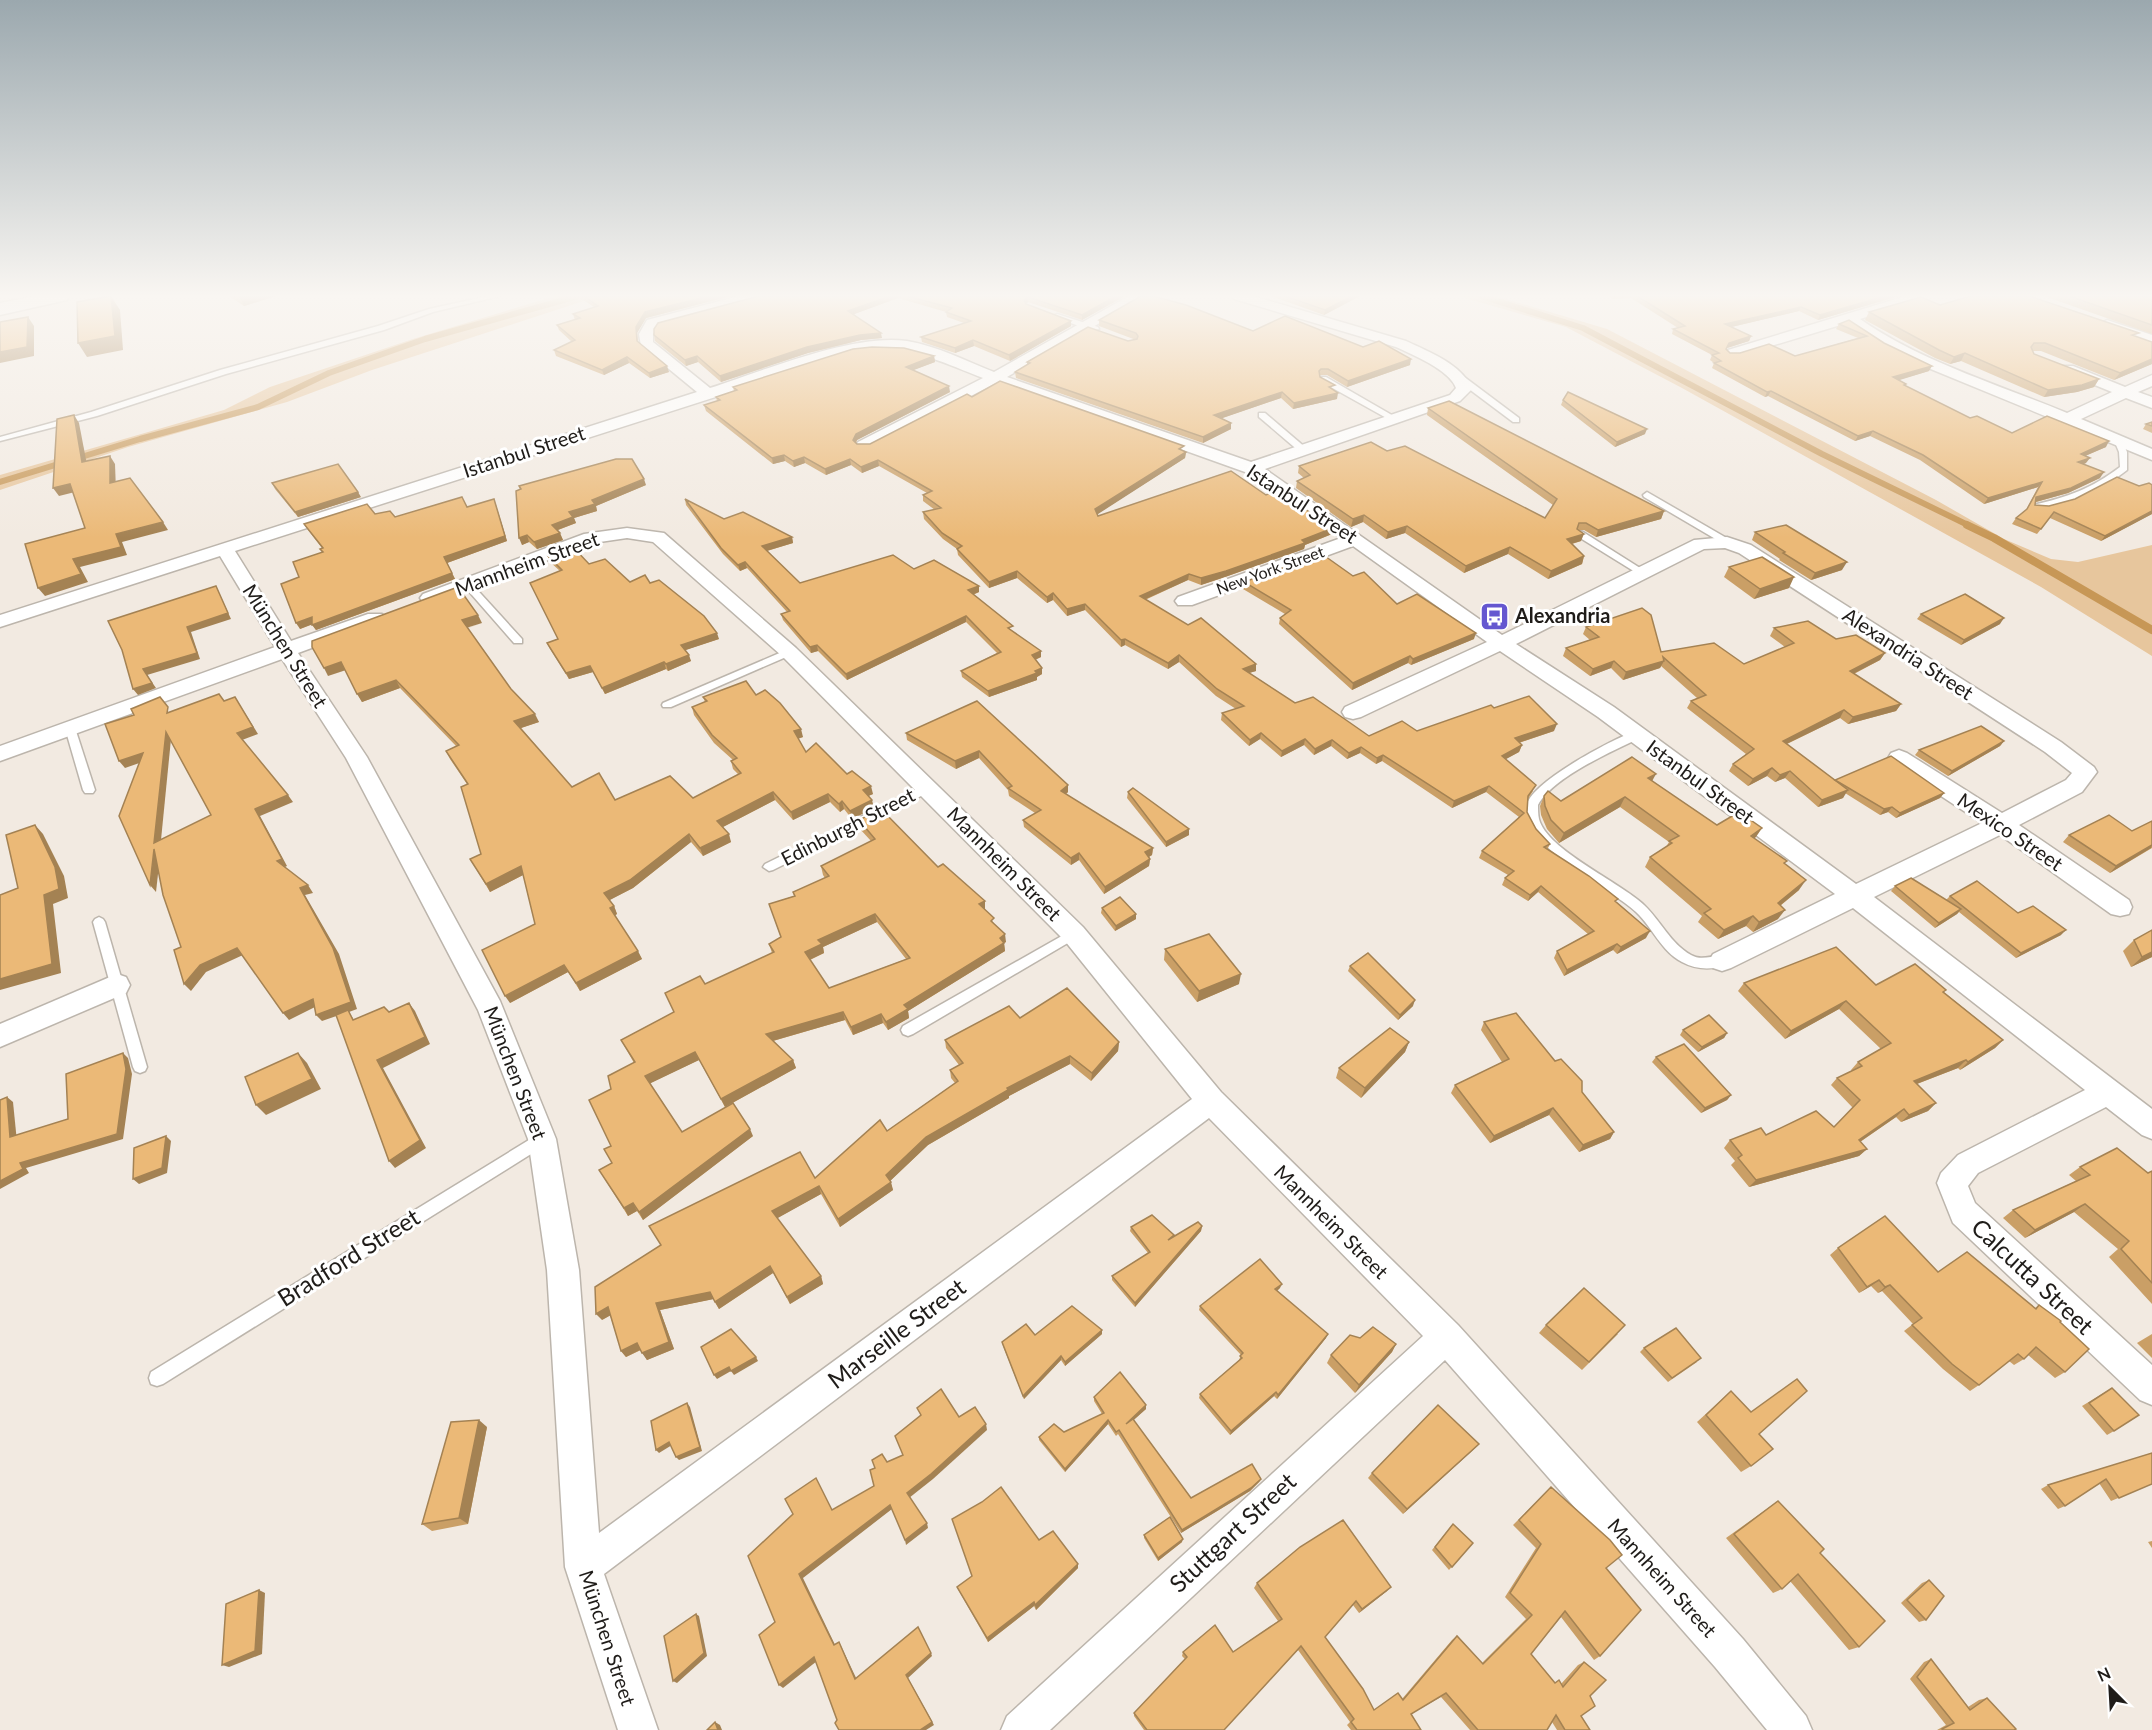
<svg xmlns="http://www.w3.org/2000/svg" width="2152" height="1730" font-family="Lato,sans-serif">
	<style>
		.green { fill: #e7c69d }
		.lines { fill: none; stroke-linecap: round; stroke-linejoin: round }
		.stream-far1 { stroke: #c79756; stroke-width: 6 }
		.stream { stroke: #c79756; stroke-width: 8 }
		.lane-casing { stroke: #bcb5ac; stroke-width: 3 }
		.street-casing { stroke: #bcb5ac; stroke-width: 3 }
		.secondary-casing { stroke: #bcb5ac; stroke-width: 3 }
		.lane { fill: #fff; fill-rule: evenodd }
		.street { fill: #fff; fill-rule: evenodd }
		.secondary { fill: #fff; fill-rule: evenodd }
		.wall { fill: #ca9f66; fill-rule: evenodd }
		.shaded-wall { fill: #a48253 }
		.building { fill: #ebb977; stroke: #a48253; stroke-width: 1.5; fill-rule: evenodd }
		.labels { text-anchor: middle; stroke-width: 6; stroke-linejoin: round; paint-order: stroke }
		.far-street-label { font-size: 16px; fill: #1f1c19; stroke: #fff }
		.street-label { font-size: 20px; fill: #1f1c19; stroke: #fff }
		.poi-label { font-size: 20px; font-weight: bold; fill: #1f1c19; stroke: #fff; text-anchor: start }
		.near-street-label { font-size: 24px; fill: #1f1c19; stroke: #fff }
	</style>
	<rect width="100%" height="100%" fill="#f2eae1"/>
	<g class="green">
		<path d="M 555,296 L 599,296 L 372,370 L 287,402 L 128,447 L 0,490 L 0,475 L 224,410 L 270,387 L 413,339 Z"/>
		<path d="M 1458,296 L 1496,296 L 1607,329 L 1936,500 L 2004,539 L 2051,559 L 2078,562 L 2152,545 L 2152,656 L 2041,587 L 1682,388 L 1566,327 Z"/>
	</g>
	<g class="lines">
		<g class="stream-far1">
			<path d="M 1481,296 L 1583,328 L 1822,454 L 1970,526"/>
			<path d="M 0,482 L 140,439 L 258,407 L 329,373 L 425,339 L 578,296"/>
		</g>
		<path class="stream" d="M 1967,525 L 1994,538 L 2152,630"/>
		<defs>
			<g id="lane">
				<path d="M 488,296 L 500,296 L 433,312 L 384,330 L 226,374 L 97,416 L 0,441 L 0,437 L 91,412 L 220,370 L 378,326 L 429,309 Z"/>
				<path d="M 1057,314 L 1098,327 L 1099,329 L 1092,331 L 1055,317 L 1053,316 Z"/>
				<path d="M 1457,376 L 1463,376 L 1519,418 L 1519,422 L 1513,422 L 1457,380 Z"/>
				<path d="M 1320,377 L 1326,377 L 1397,418 L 1390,420 L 1320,381 Z"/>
				<path d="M 1259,413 L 1265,413 L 1306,448 L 1306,452 L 1300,452 L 1259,417 Z"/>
				<path d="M 2115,438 L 2121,438 L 2127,452 L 2127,470 C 2104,488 2064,512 2033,509 L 2033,505 C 2068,497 2091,489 2120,467 L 2119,452 L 2114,440 Z"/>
				<path d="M 1647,492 L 1730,540 L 1732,542 L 1730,544 L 1724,544 L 1644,497 L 1643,495 Z"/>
				<path d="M 1580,531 L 1583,532 L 1648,573 L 1643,576 L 1640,575 L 1577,536 L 1577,532 Z"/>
				<path d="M 468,582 L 471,583 L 522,639 L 522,643 L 514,643 L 465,587 L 463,585 Z"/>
				<path d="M 789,649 L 794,652 L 793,654 L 671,707 L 663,707 L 662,705 L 663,703 Z"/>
				<path d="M 70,724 L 75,728 L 95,790 L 93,793 L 85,793 L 83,790 L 65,728 Z"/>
				<path d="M 1636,731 L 1640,732 L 1641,735 L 1640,738 C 1611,752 1553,777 1538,805 C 1538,809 1538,815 1539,819 C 1547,850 1620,882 1644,905 C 1661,921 1670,943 1691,955 C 1703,962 1715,953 1727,957 L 1728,961 L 1727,965 C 1711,970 1697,970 1682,962 C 1661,951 1653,928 1636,912 C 1613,889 1514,843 1527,804 C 1534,781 1612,739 1636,731 Z"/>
				<path d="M 927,784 L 931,785 L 933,788 L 931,791 L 773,870 L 769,871 L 763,867 L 765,864 Z"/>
				<path d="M 99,917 L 103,919 L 105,922 L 147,1067 L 145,1071 L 140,1073 L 135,1071 L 133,1067 L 93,922 L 95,919 Z"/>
				<path d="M 1074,929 L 1078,931 L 1080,934 L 1078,937 L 913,1034 L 908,1036 L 903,1034 L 901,1030 L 903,1026 Z"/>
				<path d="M 542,1132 L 547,1134 L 549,1139 L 547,1144 L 163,1384 L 157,1386 L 151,1384 L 149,1378 L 151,1372 Z"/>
			</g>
			<g id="street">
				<path d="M 739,296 L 761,296 L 759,299 L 658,326 L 653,334 L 653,342 L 710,388 C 763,371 853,333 907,341 C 937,346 966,361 994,372 L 1129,296 L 1146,296 L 1007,377 L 1251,462 L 1450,395 L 1456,388 C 1450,370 1413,355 1396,347 L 1234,299 L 1232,296 L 1253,296 L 1406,341 C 1429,352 1462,364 1472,389 L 1460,401 L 1265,469 L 1502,635 L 1694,540 L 1727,537 L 1751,545 L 2061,742 L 2094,767 L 2097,772 L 2082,792 L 2019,825 L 2129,900 L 2132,907 L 2129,914 L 2120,916 L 2111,914 L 2000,835 L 1874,897 L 2152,1109 L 2152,1139 L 2142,1135 L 2106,1107 L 1978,1173 L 1968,1186 L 1975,1203 L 2152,1365 L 2152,1405 L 2140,1400 L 1953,1223 L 1937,1183 L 1941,1173 L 1958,1155 L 2085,1090 L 1853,908 L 1731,968 L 1722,971 L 1713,968 L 1709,961 L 1713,954 L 1835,894 L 1598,717 L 1500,651 L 1361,717 L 1353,719 L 1345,717 L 1342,712 L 1345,707 L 1487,642 L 1353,546 L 1192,605 L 1178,605 L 1175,601 L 1178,597 L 1341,538 L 1245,472 L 996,383 L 870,448 L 858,448 L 856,445 L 858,442 L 983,378 C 934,359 907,343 853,353 L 235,551 L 291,641 L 368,614 L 382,614 L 385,618 L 382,622 L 298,653 L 367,757 L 500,1001 L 556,1139 L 579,1270 L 599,1533 L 1192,1099 L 1065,941 L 782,656 L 653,542 L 627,538 L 593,543 L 437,602 L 423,602 L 420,598 L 423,594 L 584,534 L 627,528 L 664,533 L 796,648 L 1083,927 L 1221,1092 L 1458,1325 L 1743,1639 L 1806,1716 L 1812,1730 L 1767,1730 L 1715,1667 L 1445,1360 L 1050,1730 L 1001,1730 L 1007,1716 L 1423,1336 L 1209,1118 L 604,1574 L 658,1730 L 618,1730 L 565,1567 L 547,1270 L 528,1139 L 478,1010 L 346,758 L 282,659 L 0,761 L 0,746 L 275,647 L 220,556 L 0,627 L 0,615 L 697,392 L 641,346 L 639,334 L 647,320 ZM 1725,548 L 1739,553 L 2045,752 L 2072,773 L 2066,780 L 2002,813 L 1907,753 L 1899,750 L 1891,753 L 1888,758 L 1891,763 L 1982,823 L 1856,884 L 1614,707 L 1516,644 L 1704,549 Z"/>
				<path d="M 1906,296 L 1927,296 L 1925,299 L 1860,319 C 1922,362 1997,384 2067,413 L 2112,392 L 2063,372 L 2061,369 L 2063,366 L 2073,366 L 2125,387 L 2152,375 L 2152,386 L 2138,392 L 2152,397 L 2152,408 L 2126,398 L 2081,419 L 2152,449 L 2152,460 L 1921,365 L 1882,346 L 1847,323 L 1738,356 L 1728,356 L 1726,353 L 1728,350 Z"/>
				<path d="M 2107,320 L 2152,335 L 2152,344 L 2102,327 L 2100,324 Z"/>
				<path d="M 117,974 L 126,977 L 130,985 L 126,993 L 0,1047 L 0,1024 Z"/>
			</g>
			<path id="secondary" d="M 35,296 L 69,296 L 67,300 L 0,315 L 0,303 Z"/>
		</defs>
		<use href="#lane" class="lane-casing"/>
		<use href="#street" class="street-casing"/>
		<use href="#secondary" class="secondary-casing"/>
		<use href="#lane" class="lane"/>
		<use href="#street" class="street"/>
		<use href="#secondary" class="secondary"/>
	</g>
	<g class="wall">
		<path d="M 229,296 L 276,296 L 244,306 Z"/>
		<path d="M 577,296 L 731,296 L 646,318 L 637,333 L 638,342 L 669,372 L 650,378 L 629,363 L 604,375 L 556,356 L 554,350 L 572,342 L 559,330 L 557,325 L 575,320 L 573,314 L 594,307 Z"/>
		<path d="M 759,296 L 1125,296 L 1082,320 L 1028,302 L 1026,304 L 1071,321 L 1071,326 L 1010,361 L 974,346 L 955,353 L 922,342 L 921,337 L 964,323 L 947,317 L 946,312 L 898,298 L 854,314 L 882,338 L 861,340 L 808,353 L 721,382 L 698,362 L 686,366 L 655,341 L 654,335 Z"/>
		<path d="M 1271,296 L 1360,296 L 1324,315 Z"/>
		<path d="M 1609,296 L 1899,296 L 1818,320 L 1799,311 L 1731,327 L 1751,336 L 1749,341 L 1727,348 L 1727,349 L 1730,353 L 1795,356 L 1858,338 L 1836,329 L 1839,324 L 1884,343 L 1929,371 L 1898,380 L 1906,384 L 1905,386 L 1970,418 L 2012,433 L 2106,447 L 2085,456 L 2086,463 L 2083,464 L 2100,478 L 2068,493 L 2036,502 L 2035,505 L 2049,506 L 2139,486 L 2152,485 L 2152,514 L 2101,541 L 2050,518 L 2037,534 L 2012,524 L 2016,518 L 2026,510 L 2038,487 L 1984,504 L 1920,460 L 1870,436 L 1855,441 L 1768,396 L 1765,397 L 1712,368 L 1714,363 L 1710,360 L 1712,355 L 1672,334 L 1673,329 L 1678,328 L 1631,298 L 1613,299 Z"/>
		<path d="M 2044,296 L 2152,296 L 2152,334 Z"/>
		<path d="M 1940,305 L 2137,337 L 2152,342 L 2152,364 L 2114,380 L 2041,351 L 2032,351 L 2034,354 L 2099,379 L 2094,387 L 2077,392 L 2044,397 L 1961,361 L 1950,364 L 1935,358 L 1865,320 L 1869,312 Z"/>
		<path d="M 1099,320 L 1253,331 L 1410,365 L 1347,387 L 1327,375 L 1320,375 L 1320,377 L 1334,390 L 1337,399 L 1293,409 L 1281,398 L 1222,418 L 1231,423 L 1231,429 L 1203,443 L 1016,378 L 1015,372 L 1027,365 L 1027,362 L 1136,340 L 1099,326 Z"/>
		<path d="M 934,356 L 935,362 L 913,370 L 950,392 L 857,440 L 856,443 L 857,444 L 870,444 L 972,397 L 1186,452 L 1185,458 L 1097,514 L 1098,516 L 1266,495 L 1332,534 L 1305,545 L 1304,549 L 1225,577 L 1201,585 L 1188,580 L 1145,600 L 1256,671 L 1249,673 L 1295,703 L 1369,736 L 1417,731 L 1494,708 L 1554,731 L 1519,743 L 1522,745 L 1519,752 L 1505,759 L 1533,791 L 1528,799 L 1527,812 L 1536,829 L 1550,844 L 1547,850 L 1616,902 L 1646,938 L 1617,954 L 1613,950 L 1564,976 L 1554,958 L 1557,951 L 1588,934 L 1538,892 L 1528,901 L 1502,885 L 1505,878 L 1508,875 L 1479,858 L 1482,851 L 1519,817 L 1486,792 L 1452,808 L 1382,761 L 1376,764 L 1360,753 L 1347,759 L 1331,746 L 1314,755 L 1304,745 L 1281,757 L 1260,739 L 1249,746 L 1221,720 L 1222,713 L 1236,709 L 1216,696 L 1179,662 L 1168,669 L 1125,645 L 1121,647 L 1085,610 L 1067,616 L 1053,600 L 1047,603 L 1017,578 L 989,588 L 958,555 L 957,549 L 943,539 L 924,519 L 923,512 L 935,510 L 923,501 L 923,495 L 927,493 L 879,466 L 862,473 L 851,465 L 826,475 L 805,463 L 794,467 L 785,461 L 773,464 L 706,411 L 704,405 L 717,401 L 716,397 L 734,391 L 733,387 Z"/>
		<path d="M 1563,400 L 1645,434 L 1615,447 L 1561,405 Z"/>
		<path d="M 1428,408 L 1664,511 L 1661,519 L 1596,537 L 1584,530 L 1579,530 L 1581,541 L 1572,544 L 1584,556 L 1582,564 L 1548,579 L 1508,554 L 1464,573 L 1405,533 L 1386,539 L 1363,522 L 1351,527 L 1296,488 L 1297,481 L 1304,478 L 1298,473 L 1299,466 L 1387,451 L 1545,518 L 1553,505 L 1427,415 Z"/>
		<path d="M 2152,422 L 2152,433 L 2143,429 L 2146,424 Z"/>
		<path d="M 272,483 L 361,497 L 298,517 L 275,489 Z"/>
		<path d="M 646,485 L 596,506 L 597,511 L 574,518 L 576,523 L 558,530 L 563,540 L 537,549 L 529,542 L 522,545 L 520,489 L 519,486 Z"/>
		<path d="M 685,499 L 724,519 L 792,537 L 793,543 L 767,551 L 800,583 L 914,569 L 979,592 L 973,595 L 1041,657 L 1035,660 L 1042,674 L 1037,677 L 1037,680 L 989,697 L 962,677 L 961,671 L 997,653 L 966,622 L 847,680 L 818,651 L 811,653 L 783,620 L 781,614 L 787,612 L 747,568 L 740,571 L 723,554 L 686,505 Z"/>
		<path d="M 496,505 L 507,541 L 447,563 L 455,579 L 316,630 L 312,624 L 300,629 L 299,577 L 322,552 L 320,549 L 322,548 L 308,530 L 304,524 L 375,514 L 395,517 Z"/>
		<path d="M 1755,532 L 1842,570 L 1811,580 L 1779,560 L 1780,559 L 1752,540 Z"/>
		<path d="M 548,556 L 589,564 L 630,582 L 650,583 L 719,639 L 685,650 L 691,661 L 668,671 L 666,669 L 605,694 L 593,672 L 569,679 L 550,649 L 547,643 L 558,639 L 530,583 L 560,571 L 550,562 Z"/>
		<path d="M 1729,567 L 1789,588 L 1754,599 L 1724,577 Z"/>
		<path d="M 1353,576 L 1397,604 L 1474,639 L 1411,665 L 1408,663 L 1352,690 L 1279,624 L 1280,618 L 1285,614 L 1243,589 L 1244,582 Z"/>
		<path d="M 1921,614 L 2000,624 L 1961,645 L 1917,619 Z"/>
		<path d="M 482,623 L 468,628 L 511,689 L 539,722 L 521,728 L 572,787 L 615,800 L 693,798 L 738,774 L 733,769 L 731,761 L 733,760 L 714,743 L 694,715 L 692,707 L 705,702 L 703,697 L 756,695 L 803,737 L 798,739 L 806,752 L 847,774 L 873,794 L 868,796 L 874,808 L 852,819 L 844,809 L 840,812 L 830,802 L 793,820 L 775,800 L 723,827 L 731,842 L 703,856 L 691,842 L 633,888 L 609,900 L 614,906 L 617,914 L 615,915 L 642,959 L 580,991 L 568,972 L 510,1003 L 535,924 L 523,875 L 490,892 L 470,859 L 481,854 L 467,784 L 450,759 L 446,751 L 456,746 L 400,688 L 362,702 L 345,670 L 328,676 Z"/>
		<path d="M 1586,627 L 1661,652 L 1744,664 L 1785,647 L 1770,636 L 1774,628 L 1836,639 L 1885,653 L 1880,660 L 1854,674 L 1901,704 L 1896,711 L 1848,724 L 1840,718 L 1787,744 L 1835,780 L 1944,793 L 1940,798 L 1896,818 L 1888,812 L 1880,815 L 1845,793 L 1843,798 L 1818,807 L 1785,778 L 1775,782 L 1767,776 L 1748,786 L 1729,771 L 1733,764 L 1746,754 L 1687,708 L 1691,701 L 1697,698 L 1661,666 L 1660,668 L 1623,680 L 1611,668 L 1590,676 L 1563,656 L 1566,648 L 1590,640 L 1583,634 Z"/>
		<path d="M 977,701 L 1068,785 L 1068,792 L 1066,794 L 1153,848 L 1152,855 L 1149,857 L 1150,859 L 1149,866 L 1104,894 L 1079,860 L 1071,865 L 1024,827 L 1023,820 L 1035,813 L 1009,796 L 1008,790 L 979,758 L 956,769 L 907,740 L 906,733 Z"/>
		<path d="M 2004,741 L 2000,746 L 1948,776 L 1915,755 L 1919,750 Z"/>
		<path d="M 1652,781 L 1717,825 L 1762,828 L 1754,838 L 1785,864 L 1799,890 L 1780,906 L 1778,919 L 1753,932 L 1746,926 L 1718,939 L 1698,922 L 1702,916 L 1645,867 L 1650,857 L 1666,847 L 1669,842 L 1620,807 L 1559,843 L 1547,829 L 1541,815 L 1540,806 L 1544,796 L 1561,801 Z"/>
		<path d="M 1128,792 L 1189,835 L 1166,847 L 1127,798 Z"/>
		<path d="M 859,820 L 938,867 L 985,909 L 985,910 L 1006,942 L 1004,943 L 1005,951 L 908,1011 L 909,1018 L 888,1030 L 883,1023 L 853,1035 L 845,1020 L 773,1041 L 793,1060 L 796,1068 L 725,1107 L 699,1060 L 650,1083 L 682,1132 L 753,1136 L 643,1220 L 637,1211 L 628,1216 L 599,1170 L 612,1163 L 611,1146 L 611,1089 L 634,1063 L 621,1040 L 674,1012 L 705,984 L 772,953 L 769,944 L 781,938 L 769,904 L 794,896 L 793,892 L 825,878 L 823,875 L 821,866 L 871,841 L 860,829 ZM 877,922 L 906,959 L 829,988 L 810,960 L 824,953 L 823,947 Z"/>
		<path d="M 2152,821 L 2152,848 L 2110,873 L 2063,842 L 2069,835 L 2132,831 Z"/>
		<path d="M 1895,886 L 1946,900 L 1950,896 L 2018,913 L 2061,935 L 2016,958 L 1959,912 L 1957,914 L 1935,928 L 1891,891 Z"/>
		<path d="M 1102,908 L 1136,914 L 1136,919 L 1115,931 L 1101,913 Z"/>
		<path d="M 2152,930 L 2152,957 L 2131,967 L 2123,951 L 2134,940 Z"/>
		<path d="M 1165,949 L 1239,984 L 1197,1002 L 1164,960 Z"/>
		<path d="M 1350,966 L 1413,1006 L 1398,1020 L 1348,971 Z"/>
		<path d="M 1744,983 L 1876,985 L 1944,992 L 2003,1040 L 1995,1048 L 1960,1070 L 1958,1068 L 1917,1084 L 1936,1103 L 1928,1111 L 1901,1122 L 1896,1117 L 1860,1142 L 1867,1149 L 1859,1156 L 1749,1187 L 1731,1165 L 1735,1161 L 1724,1148 L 1730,1140 L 1766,1135 L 1834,1127 L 1853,1108 L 1831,1085 L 1837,1078 L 1852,1071 L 1851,1070 L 1858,1062 L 1881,1049 L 1839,1009 L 1785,1039 L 1738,991 Z"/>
		<path d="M 1020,1018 L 1119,1042 L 1118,1051 L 1091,1081 L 1070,1064 L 1009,1096 L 1009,1098 L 928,1145 L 890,1181 L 893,1190 L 840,1227 L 821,1194 L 777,1218 L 821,1276 L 823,1284 L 790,1304 L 773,1273 L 719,1309 L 713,1299 L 660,1310 L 674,1349 L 647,1360 L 641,1350 L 626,1357 L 621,1351 L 610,1315 L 602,1320 L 661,1245 L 649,1226 L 815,1178 L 887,1131 L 955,1083 L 951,1078 L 950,1070 L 959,1065 L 946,1048 L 945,1040 Z"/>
		<path d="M 1484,1022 L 1555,1061 L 1614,1132 L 1610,1139 L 1579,1152 L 1549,1115 L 1490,1143 L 1451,1093 L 1455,1085 L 1502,1062 L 1481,1030 Z"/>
		<path d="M 1683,1030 L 1727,1033 L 1724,1038 L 1698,1052 L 1680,1035 Z"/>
		<path d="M 1409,1042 L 1405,1052 L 1361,1098 L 1336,1078 L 1339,1068 Z"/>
		<path d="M 1656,1057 L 1731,1095 L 1727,1100 L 1701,1113 L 1652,1062 Z"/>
		<path d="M 2080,1167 L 2148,1173 L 2152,1171 L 2152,1304 L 2109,1257 L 2118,1249 L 2074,1212 L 2025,1238 L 2003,1218 L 2013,1210 L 2076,1181 L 2069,1175 Z"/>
		<path d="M 1202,1226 L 1201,1231 L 1135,1307 L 1112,1280 L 1112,1276 L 1148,1253 L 1130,1231 L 1131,1227 L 1174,1237 Z"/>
		<path d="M 1838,1248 L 1938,1272 L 2035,1308 L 2039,1305 L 2060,1322 L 2065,1372 L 2055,1378 L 2028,1355 L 2024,1359 L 2014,1365 L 2009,1361 L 1979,1385 L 1970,1391 L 1943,1369 L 1904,1331 L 1913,1324 L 1882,1291 L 1878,1293 L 1871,1286 L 1859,1293 L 1830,1255 Z"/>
		<path d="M 1280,1288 L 1277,1291 L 1326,1338 L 1277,1399 L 1274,1396 L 1230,1435 L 1199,1398 L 1200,1394 L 1239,1360 L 1241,1355 L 1199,1310 L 1200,1306 Z"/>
		<path d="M 1546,1325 L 1618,1334 L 1582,1370 L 1539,1333 Z"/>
		<path d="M 1102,1334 L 1065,1366 L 1061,1360 L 1024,1399 L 1003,1346 L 1002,1342 L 1035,1335 Z"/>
		<path d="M 2152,1334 L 2152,1358 L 2137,1343 Z"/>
		<path d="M 1360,1338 L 1396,1344 L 1392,1352 L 1355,1393 L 1327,1363 L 1331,1355 Z"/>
		<path d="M 1644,1348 L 1697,1362 L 1668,1382 L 1640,1352 Z"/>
		<path d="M 2112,1388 L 2114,1431 L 2107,1435 L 2082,1406 Z"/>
		<path d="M 1731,1391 L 1759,1434 L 1751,1466 L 1741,1472 L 1697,1422 Z"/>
		<path d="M 1094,1397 L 1146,1405 L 1146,1409 L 1133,1420 L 1191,1498 L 1261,1479 L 1259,1482 L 1250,1491 L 1181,1533 L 1118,1434 L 1116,1436 L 1108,1424 L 1065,1472 L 1039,1440 L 1039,1437 L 1064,1432 L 1102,1414 L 1094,1401 Z"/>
		<path d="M 487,1427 L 468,1524 L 432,1531 L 422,1524 Z"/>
		<path d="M 1479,1444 L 1474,1449 L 1403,1514 L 1368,1478 L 1372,1473 Z"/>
		<path d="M 2152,1453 L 2152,1484 L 2111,1501 L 2099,1483 L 2065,1506 L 2058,1509 L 2041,1489 L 2048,1485 Z"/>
		<path d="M 1551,1487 L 1606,1568 L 1600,1656 L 1594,1660 L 1561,1617 L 1531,1654 L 1555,1683 L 1561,1684 L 1578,1665 L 1584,1662 L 1590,1696 L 1581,1716 L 1590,1730 L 1557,1730 L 1552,1722 L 1547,1730 L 1470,1730 L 1441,1697 L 1411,1714 L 1421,1730 L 1351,1730 L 1347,1725 L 1350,1722 L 1298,1650 L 1224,1730 L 1144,1730 L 1134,1716 L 1134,1713 L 1185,1659 L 1182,1656 L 1183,1652 L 1233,1652 L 1278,1621 L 1254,1588 L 1257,1583 L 1387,1591 L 1359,1613 L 1353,1605 L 1325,1637 L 1374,1710 L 1402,1699 L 1452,1640 L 1457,1636 L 1482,1663 L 1526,1619 L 1505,1597 L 1536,1548 L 1513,1525 Z"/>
		<path d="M 1778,1501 L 1820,1553 L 1859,1647 L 1849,1650 L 1790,1581 L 1782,1589 L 1773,1593 L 1726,1538 Z"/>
		<path d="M 1453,1524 L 1473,1543 L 1449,1570 L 1432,1550 Z"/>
		<path d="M 1144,1535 L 1182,1542 L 1158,1561 L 1144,1538 Z"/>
		<path d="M 1039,1540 L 1078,1564 L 1078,1568 L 1036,1610 L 1034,1606 L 988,1642 L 959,1591 L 957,1587 Z"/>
		<path d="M 2152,1541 L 2152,1548 L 2148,1542 Z"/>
		<path d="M 1929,1580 L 1926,1620 L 1919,1622 L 1901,1603 L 1922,1583 Z"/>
		<path d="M 1931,1659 L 1968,1707 L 1979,1700 L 1987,1698 L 2014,1730 L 1937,1730 L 1946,1725 L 1910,1679 L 1924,1662 Z"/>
	</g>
	<g class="shaded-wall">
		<path d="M 111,296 L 120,310 L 123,350 L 87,357 L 78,343 Z"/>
		<path d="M 239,296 L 276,296 L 244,306 Z"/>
		<path d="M 709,296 L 731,296 L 646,318 L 637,333 L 639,346 L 636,327 L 645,312 Z"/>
		<path d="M 890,296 L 898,296 L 898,298 L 849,316 L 848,311 Z"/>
		<path d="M 1116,296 L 1125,296 L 1082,320 L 1082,315 Z"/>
		<path d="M 1352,296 L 1360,296 L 1324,315 L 1325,310 Z"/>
		<path d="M 1885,296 L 1899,296 L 1818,320 L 1820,315 Z"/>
		<path d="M 1028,297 L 1028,302 L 1024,306 L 1024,300 Z"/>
		<path d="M 1801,307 L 1799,311 L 1723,329 L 1725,324 Z"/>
		<path d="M 28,317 L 34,326 L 34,356 L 0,363 L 0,352 Z"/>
		<path d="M 1071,321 L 1071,326 L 1010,361 L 1009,355 Z"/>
		<path d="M 881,333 L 882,338 L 861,340 L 808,353 L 721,382 L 720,376 L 807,347 L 860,335 Z"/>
		<path d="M 1751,336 L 1749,341 L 1727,348 L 1729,343 Z"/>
		<path d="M 973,340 L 974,346 L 955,353 L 955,348 Z"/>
		<path d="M 1965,353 L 1961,361 L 1950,364 L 1954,357 Z"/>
		<path d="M 697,356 L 698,362 L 686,366 L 685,360 Z"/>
		<path d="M 934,356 L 935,362 L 906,373 L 906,367 Z"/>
		<path d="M 627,357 L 629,363 L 604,375 L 602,370 Z"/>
		<path d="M 1411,359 L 1410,365 L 1347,387 L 1348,381 Z"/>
		<path d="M 2152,359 L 2152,364 L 2114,380 L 2120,373 Z"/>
		<path d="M 667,366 L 669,372 L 650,378 L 649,373 Z"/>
		<path d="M 1932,366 L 1929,371 L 1890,383 L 1893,377 Z"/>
		<path d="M 2099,379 L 2094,387 L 2077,392 L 2044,397 L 2048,390 Z"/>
		<path d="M 949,386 L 950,392 L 857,440 L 854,446 L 853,440 L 856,434 Z"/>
		<path d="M 1771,391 L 1768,396 L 1765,397 L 1767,392 Z"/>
		<path d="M 1282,392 L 1281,398 L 1214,421 L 1214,415 Z"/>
		<path d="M 1338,393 L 1337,399 L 1293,409 L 1294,403 Z"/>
		<path d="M 74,415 L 79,423 L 88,470 L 82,462 Z"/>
		<path d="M 1231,423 L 1231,429 L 1203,443 L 1203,437 Z"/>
		<path d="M 1647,429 L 1645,434 L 1615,447 L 1617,442 Z"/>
		<path d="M 1873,431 L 1870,436 L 1855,441 L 1858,436 Z"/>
		<path d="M 2109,441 L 2106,447 L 2078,459 L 2081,454 Z"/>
		<path d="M 1186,452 L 1185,458 L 1095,516 L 1095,509 Z"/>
		<path d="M 784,455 L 785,461 L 773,464 L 772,458 Z"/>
		<path d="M 110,456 L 115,464 L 116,491 L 110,483 Z"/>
		<path d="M 804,457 L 805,463 L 794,467 L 793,461 Z"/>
		<path d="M 2090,458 L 2086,463 L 2074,468 L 2078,462 Z"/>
		<path d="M 850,459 L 851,465 L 826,475 L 825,469 Z"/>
		<path d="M 878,460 L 879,466 L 862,473 L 861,467 Z"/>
		<path d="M 2104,472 L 2100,478 L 2068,493 L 2032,503 L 2036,497 Z"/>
		<path d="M 644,479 L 646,485 L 596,506 L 597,511 L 574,518 L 576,523 L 555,531 L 552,525 L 569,512 L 592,500 Z"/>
		<path d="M 2042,482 L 2038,487 L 1984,504 L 1988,498 Z"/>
		<path d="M 70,484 L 75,492 L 59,496 L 53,488 Z"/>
		<path d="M 358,492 L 361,497 L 298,517 L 295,512 Z"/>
		<path d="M 494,499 L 507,541 L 447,563 L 444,557 Z"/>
		<path d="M 1664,511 L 1661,519 L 1596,537 L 1598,530 Z"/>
		<path d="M 2152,511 L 2152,514 L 2101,541 L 2105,536 Z"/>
		<path d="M 1364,515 L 1363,522 L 1351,527 L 1353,519 Z"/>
		<path d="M 163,522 L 168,530 L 122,542 L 127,555 L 80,567 L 88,582 L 45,596 L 38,588 L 73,559 L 116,534 Z"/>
		<path d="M 1407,526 L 1405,533 L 1386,539 L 1388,532 Z"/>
		<path d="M 1333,528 L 1332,534 L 1305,545 L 1304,549 L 1225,577 L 1201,585 L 1201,578 Z"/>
		<path d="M 560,533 L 563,540 L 537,549 L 534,542 Z"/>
		<path d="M 1584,534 L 1581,541 L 1564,546 L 1567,539 Z"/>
		<path d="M 527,535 L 529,542 L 522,545 L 519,538 Z"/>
		<path d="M 792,537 L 793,543 L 763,552 L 762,546 Z"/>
		<path d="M 1510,547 L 1508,554 L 1464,573 L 1466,566 Z"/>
		<path d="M 1584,556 L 1582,564 L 1548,579 L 1551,571 Z"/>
		<path d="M 745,562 L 747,568 L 740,571 L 738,565 Z"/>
		<path d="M 1847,562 L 1842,570 L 1811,580 L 1815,573 Z"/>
		<path d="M 1017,571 L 1017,578 L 989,588 L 989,582 Z"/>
		<path d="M 452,573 L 455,579 L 316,630 L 312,625 Z"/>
		<path d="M 1189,574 L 1188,580 L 1139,602 L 1140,596 Z"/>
		<path d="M 1794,577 L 1789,588 L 1754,599 L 1760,589 Z"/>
		<path d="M 216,586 L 231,619 L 191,632 L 200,659 L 147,675 L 156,688 L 138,695 L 133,689 L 143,669 L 187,627 Z"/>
		<path d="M 979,586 L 979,592 L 969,596 L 968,590 Z"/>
		<path d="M 1053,593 L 1053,600 L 1047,603 L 1047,597 Z"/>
		<path d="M 1085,604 L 1085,610 L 1067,616 L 1067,609 Z"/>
		<path d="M 478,615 L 482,623 L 466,628 L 462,620 Z"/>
		<path d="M 966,616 L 966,622 L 847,680 L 846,674 Z"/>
		<path d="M 312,617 L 316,623 L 300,629 L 296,623 Z"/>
		<path d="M 2004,618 L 2000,624 L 1961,645 L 1964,640 Z"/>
		<path d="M 717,633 L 719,639 L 683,651 L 681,645 Z"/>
		<path d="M 1476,633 L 1474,639 L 1411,665 L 1413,659 Z"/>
		<path d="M 1125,639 L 1125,645 L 1121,647 L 1121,640 Z"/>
		<path d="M 817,645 L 818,651 L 811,653 L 810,647 Z"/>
		<path d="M 1041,651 L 1041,657 L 1032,661 L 1032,655 Z"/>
		<path d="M 1885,653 L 1880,660 L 1845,678 L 1850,671 Z"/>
		<path d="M 689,655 L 691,661 L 668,671 L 666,664 Z"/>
		<path d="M 1179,655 L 1179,662 L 1168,669 L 1168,663 Z"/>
		<path d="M 1410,656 L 1408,663 L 1352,690 L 1353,683 Z"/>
		<path d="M 1614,661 L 1611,668 L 1590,676 L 1593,669 Z"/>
		<path d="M 1664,661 L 1660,668 L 1623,680 L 1626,672 Z"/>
		<path d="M 341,662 L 346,670 L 328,676 L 324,668 Z"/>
		<path d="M 664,662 L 666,669 L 605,694 L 602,688 Z"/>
		<path d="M 1256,664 L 1256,671 L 1242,675 L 1243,669 Z"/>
		<path d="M 590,666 L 593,672 L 569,679 L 566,673 Z"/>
		<path d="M 1042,668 L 1042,674 L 1037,677 L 1037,680 L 989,697 L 988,691 Z"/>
		<path d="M 396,680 L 400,688 L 362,702 L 357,694 Z"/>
		<path d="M 235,697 L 258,734 L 242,740 L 237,733 Z"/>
		<path d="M 1901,704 L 1896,711 L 1848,724 L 1853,717 Z"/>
		<path d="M 1844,710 L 1840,718 L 1778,748 L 1783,741 Z"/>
		<path d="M 535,714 L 539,722 L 518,729 L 514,721 Z"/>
		<path d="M 1557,724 L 1554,731 L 1512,745 L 1515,738 Z"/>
		<path d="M 801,729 L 803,737 L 796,739 L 794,731 Z"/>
		<path d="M 166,732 L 171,739 L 160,850 L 154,843 Z"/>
		<path d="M 1261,733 L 1260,739 L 1249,746 L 1250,740 Z"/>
		<path d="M 1305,739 L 1304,745 L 1281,757 L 1282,751 Z"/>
		<path d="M 1332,740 L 1331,746 L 1314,755 L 1315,749 Z"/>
		<path d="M 2004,741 L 2000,746 L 1948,776 L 1952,771 Z"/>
		<path d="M 1522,745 L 1519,752 L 1499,763 L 1502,756 Z"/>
		<path d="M 1361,747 L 1360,753 L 1347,759 L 1349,753 Z"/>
		<path d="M 979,751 L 979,758 L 956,769 L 955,761 Z"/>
		<path d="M 143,753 L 148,760 L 125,768 L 119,761 Z"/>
		<path d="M 1383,755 L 1382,761 L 1376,764 L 1377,758 Z"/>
		<path d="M 1772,768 L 1767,776 L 1748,786 L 1753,779 Z"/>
		<path d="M 1790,771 L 1785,778 L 1775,782 L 1780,775 Z"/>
		<path d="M 1656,774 L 1651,783 L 1648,778 Z"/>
		<path d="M 1068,785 L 1068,792 L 1061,798 L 1061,791 Z"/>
		<path d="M 871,786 L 873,794 L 864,798 L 863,790 Z"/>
		<path d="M 1489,786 L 1486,792 L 1452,808 L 1454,801 Z"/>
		<path d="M 1848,790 L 1843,798 L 1818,807 L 1822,800 Z"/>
		<path d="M 773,792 L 775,800 L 719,829 L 717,821 Z"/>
		<path d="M 1944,793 L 1940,798 L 1896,818 L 1900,813 Z"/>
		<path d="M 828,794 L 830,802 L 793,820 L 791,812 Z"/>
		<path d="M 288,795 L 293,802 L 260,816 L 287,866 L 283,868 L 277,861 L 255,809 Z"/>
		<path d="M 1625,797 L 1620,807 L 1559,843 L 1564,833 Z"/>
		<path d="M 872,800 L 874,808 L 852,819 L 850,811 Z"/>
		<path d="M 842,801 L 844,809 L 840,812 L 839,804 Z"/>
		<path d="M 1892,807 L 1888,812 L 1880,815 L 1884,809 Z"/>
		<path d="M 35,825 L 43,834 L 64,876 L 68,898 L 53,904 L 61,973 L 0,990 L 0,979 Z"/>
		<path d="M 1762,828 L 1756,837 L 1745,846 L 1751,836 Z"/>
		<path d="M 1189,829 L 1189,835 L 1166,847 L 1166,842 Z"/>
		<path d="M 689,834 L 691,842 L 633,888 L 608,901 L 604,893 Z"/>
		<path d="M 729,834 L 731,842 L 703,856 L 700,848 Z"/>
		<path d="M 2152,845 L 2151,848 L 2110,873 L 2116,866 Z"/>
		<path d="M 1153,848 L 1152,855 L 1145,859 L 1145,852 Z"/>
		<path d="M 154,849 L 160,856 L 156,892 L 150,885 Z"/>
		<path d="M 1079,853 L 1079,860 L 1071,865 L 1071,858 Z"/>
		<path d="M 1150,859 L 1149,866 L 1104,894 L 1105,887 Z"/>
		<path d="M 521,866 L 525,874 L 490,892 L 486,884 Z"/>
		<path d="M 1806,880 L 1799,890 L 1771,913 L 1778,903 Z"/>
		<path d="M 308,885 L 313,893 L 305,895 L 339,954 L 357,1009 L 349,1012 L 359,1028 L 348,1012 L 322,1021 L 316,1015 L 300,888 Z"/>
		<path d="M 1541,886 L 1538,892 L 1528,901 L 1530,895 Z"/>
		<path d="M 985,901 L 985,909 L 979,912 L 979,904 Z"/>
		<path d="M 614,906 L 617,914 L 614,916 L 610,908 Z"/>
		<path d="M 1961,909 L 1957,914 L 1935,928 L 1939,923 Z"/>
		<path d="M 1785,910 L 1778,919 L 1753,932 L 1759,922 Z"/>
		<path d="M 875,914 L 877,922 L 823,947 L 824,953 L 807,961 L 805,952 L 818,940 Z"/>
		<path d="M 1136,914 L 1136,919 L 1115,931 L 1116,926 Z"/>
		<path d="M 1753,916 L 1746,926 L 1718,939 L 1724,930 Z"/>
		<path d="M 2066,930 L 2061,935 L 2016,958 L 2021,953 Z"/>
		<path d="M 1650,931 L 1646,938 L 1617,954 L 1621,947 Z"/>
		<path d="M 1005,934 L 1006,942 L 1004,943 L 1005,951 L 908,1011 L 909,1018 L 888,1030 L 886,1022 L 904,1005 Z"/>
		<path d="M 1617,944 L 1613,950 L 1564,976 L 1567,970 Z"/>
		<path d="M 237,948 L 243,955 L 206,972 L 191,991 L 184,984 L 200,965 Z"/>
		<path d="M 638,951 L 642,959 L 580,991 L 576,983 Z"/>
		<path d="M 2152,952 L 2152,957 L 2131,967 L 2142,957 Z"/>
		<path d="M 564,965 L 568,972 L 510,1003 L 505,996 Z"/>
		<path d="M 1241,974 L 1239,984 L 1197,1002 L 1199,991 Z"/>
		<path d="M 313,999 L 319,1005 L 289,1020 L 283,1013 Z"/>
		<path d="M 1415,1000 L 1413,1006 L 1398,1020 L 1400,1015 Z"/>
		<path d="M 1846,1001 L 1839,1009 L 1785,1039 L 1791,1031 Z"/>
		<path d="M 409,1003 L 415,1011 L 430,1044 L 383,1068 L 426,1148 L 395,1168 L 389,1161 L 377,1060 Z"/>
		<path d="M 843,1012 L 845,1020 L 769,1042 L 766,1034 Z"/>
		<path d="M 881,1014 L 883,1023 L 853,1035 L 851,1027 Z"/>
		<path d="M 1727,1033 L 1724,1038 L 1698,1052 L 1702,1047 Z"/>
		<path d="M 2003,1040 L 1995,1048 L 1960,1070 L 1968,1062 Z"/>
		<path d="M 1119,1042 L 1118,1051 L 1091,1081 L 1092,1073 Z"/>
		<path d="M 1409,1042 L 1405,1052 L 1361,1098 L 1365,1088 Z"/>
		<path d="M 695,1052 L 699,1060 L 649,1084 L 645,1076 Z"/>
		<path d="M 123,1053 L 128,1058 L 132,1074 L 123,1139 L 26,1168 L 29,1173 L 0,1189 L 0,1181 L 20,1163 L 117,1134 Z"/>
		<path d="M 298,1053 L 307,1063 L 321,1089 L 266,1115 L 256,1105 Z"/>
		<path d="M 1070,1056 L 1070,1064 L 1009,1096 L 1009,1098 L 928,1145 L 888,1183 L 886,1175 L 926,1137 L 1007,1088 Z"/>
		<path d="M 793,1060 L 796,1068 L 725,1107 L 721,1099 Z"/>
		<path d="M 1966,1060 L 1958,1068 L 1906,1088 L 1914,1081 Z"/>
		<path d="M 1731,1095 L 1727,1100 L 1701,1113 L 1705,1108 Z"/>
		<path d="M 7,1097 L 13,1102 L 17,1142 L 10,1137 Z"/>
		<path d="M 1936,1103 L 1928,1111 L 1901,1122 L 1909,1115 Z"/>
		<path d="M 1553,1108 L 1549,1115 L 1490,1143 L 1494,1136 Z"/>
		<path d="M 1904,1109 L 1896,1117 L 1851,1148 L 1859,1140 Z"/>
		<path d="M 750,1129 L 753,1136 L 643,1220 L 639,1212 Z"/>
		<path d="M 1614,1132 L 1610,1139 L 1579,1152 L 1583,1145 Z"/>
		<path d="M 166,1136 L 171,1141 L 167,1173 L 139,1184 L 133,1179 Z"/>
		<path d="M 1867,1149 L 1859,1156 L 1749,1187 L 1756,1180 Z"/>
		<path d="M 891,1182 L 893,1190 L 840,1227 L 838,1219 Z"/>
		<path d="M 819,1186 L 821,1194 L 776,1219 L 772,1211 Z"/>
		<path d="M 633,1203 L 637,1211 L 628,1216 L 624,1208 Z"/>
		<path d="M 2085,1204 L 2074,1212 L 2025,1238 L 2035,1230 Z"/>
		<path d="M 1202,1226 L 1201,1231 L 1135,1307 L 1135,1303 Z"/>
		<path d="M 770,1266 L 773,1273 L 719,1309 L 715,1302 Z"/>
		<path d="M 821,1276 L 823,1284 L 790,1304 L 787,1297 Z"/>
		<path d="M 1879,1280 L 1871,1286 L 1859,1293 L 1867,1287 Z"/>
		<path d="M 1282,1284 L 1280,1288 L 1274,1293 L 1275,1289 Z"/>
		<path d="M 1890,1285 L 1882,1291 L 1878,1293 L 1885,1287 Z"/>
		<path d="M 710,1292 L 714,1299 L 660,1310 L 674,1349 L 647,1360 L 642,1353 L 656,1303 Z"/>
		<path d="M 608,1307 L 613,1314 L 602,1320 L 596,1314 Z"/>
		<path d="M 1102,1330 L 1102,1334 L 1065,1366 L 1065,1362 Z"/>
		<path d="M 1328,1334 L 1326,1338 L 1277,1399 L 1278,1395 Z"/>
		<path d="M 637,1343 L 642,1349 L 626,1357 L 621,1351 Z"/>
		<path d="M 1396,1344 L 1392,1352 L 1355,1393 L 1359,1385 Z"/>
		<path d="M 1061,1356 L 1061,1360 L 1024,1399 L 1023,1396 Z"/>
		<path d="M 756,1357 L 758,1361 L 734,1375 L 731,1371 Z"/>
		<path d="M 729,1367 L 731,1371 L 717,1379 L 714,1375 Z"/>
		<path d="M 1276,1392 L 1274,1396 L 1230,1435 L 1231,1431 Z"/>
		<path d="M 687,1403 L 690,1407 L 702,1451 L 679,1460 L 676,1457 Z"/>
		<path d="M 1146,1405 L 1146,1409 L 1126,1427 L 1126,1424 Z"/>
		<path d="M 479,1420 L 487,1427 L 468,1524 L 459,1518 Z"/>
		<path d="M 1108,1420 L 1108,1424 L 1065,1472 L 1065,1469 Z"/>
		<path d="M 986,1424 L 987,1430 L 933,1479 L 909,1498 L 907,1493 Z"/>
		<path d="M 669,1442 L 672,1445 L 659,1453 L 656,1450 Z"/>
		<path d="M 1479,1444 L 1474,1449 L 1403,1514 L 1407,1509 Z"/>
		<path d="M 1261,1479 L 1259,1482 L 1250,1491 L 1181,1533 L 1182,1530 Z"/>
		<path d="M 890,1505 L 892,1509 L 803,1578 L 837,1649 L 834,1645 L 799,1574 Z"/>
		<path d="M 927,1523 L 928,1528 L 906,1545 L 905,1540 Z"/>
		<path d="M 1183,1539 L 1182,1542 L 1158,1561 L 1158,1558 Z"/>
		<path d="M 1078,1564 L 1078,1568 L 1036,1610 L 1035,1605 Z"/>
		<path d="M 1391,1587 L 1387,1591 L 1359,1613 L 1362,1609 Z"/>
		<path d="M 259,1590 L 265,1593 L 262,1654 L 229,1667 L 222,1665 Z"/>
		<path d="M 1034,1602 L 1034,1606 L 988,1642 L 987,1638 Z"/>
		<path d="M 696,1614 L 699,1616 L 707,1656 L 677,1683 L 673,1681 Z"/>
		<path d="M 839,1642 L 841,1646 L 858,1682 L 855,1679 Z"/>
		<path d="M 931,1653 L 932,1656 L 908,1678 L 934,1725 L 926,1730 L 920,1730 L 906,1675 Z"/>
		<path d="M 814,1657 L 817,1661 L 783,1688 L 779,1685 Z"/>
		<path d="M 715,1722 L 720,1725 L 722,1730 L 718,1730 Z"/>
	</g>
	<g class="building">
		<path d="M 111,296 L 115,336 L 78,343 L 77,302 Z"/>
		<path d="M 584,296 L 709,296 L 645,312 L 636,327 L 637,341 L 667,366 L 649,373 L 627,357 L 602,370 L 554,350 L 575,340 L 557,325 L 580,318 L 573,314 L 598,306 Z"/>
		<path d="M 759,296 L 890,296 L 848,311 L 881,333 L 860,335 L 807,347 L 720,376 L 697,356 L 685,360 L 654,335 L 654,329 L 658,323 Z"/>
		<path d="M 907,296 L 1116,296 L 1082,315 L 1028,297 L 1024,300 L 1026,304 L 1071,321 L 1009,355 L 973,340 L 955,348 L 921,337 L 971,321 L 946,312 L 952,308 Z"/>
		<path d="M 1141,296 L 1153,296 L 1186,305 L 1253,331 L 1285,316 L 1363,347 L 1379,341 L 1411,359 L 1348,381 L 1328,369 L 1321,369 L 1319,371 L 1320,377 L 1335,385 L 1329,387 L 1338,393 L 1294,403 L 1282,392 L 1214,415 L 1231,423 L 1203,437 L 1015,372 L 1030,363 L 1027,362 L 1088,327 L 1128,341 L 1137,339 L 1138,336 L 1136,333 L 1099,320 Z"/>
		<path d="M 1285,296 L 1352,296 L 1325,310 Z"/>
		<path d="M 1637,296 L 1885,296 L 1820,315 L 1801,307 L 1725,324 L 1751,336 L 1729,343 L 1726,349 L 1730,353 L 1740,353 L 1769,344 L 1795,356 L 1867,336 L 1839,324 L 1849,320 L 1884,343 L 1932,366 L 1893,377 L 1906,384 L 1904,385 L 1970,418 L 1977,416 L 2012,433 L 2047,416 L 2109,441 L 2081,454 L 2090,458 L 2078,462 L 2104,472 L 2071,488 L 2036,497 L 2035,505 L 2049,506 L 2075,499 L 2117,477 L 2139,486 L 2149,483 L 2152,485 L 2152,511 L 2105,536 L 2054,512 L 2041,529 L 2016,518 L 2027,509 L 2042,482 L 1988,498 L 1923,455 L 1873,431 L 1858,436 L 1771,391 L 1767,392 L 1714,363 L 1721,361 L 1712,355 L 1719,353 L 1673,329 L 1685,326 Z"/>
		<path d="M 1971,296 L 2029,296 L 2139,333 L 2132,335 L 2152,342 L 2152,359 L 2120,373 L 2045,343 L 2034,343 L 2031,347 L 2034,354 L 2099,379 L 2082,385 L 2048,390 L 1965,353 L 1954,357 L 1939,350 L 1869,312 L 1921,297 L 1940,305 Z"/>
		<path d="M 2069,296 L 2152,296 L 2152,325 Z"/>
		<path d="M 28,317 L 27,347 L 0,352 L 0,322 Z"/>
		<path d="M 872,347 L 904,348 L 934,356 L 906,367 L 949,386 L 856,434 L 853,440 L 857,444 L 870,444 L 967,394 L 972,397 L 1000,381 L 1184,446 L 1179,449 L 1186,452 L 1095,509 L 1098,516 L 1231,471 L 1266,495 L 1277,490 L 1333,528 L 1302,540 L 1305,543 L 1226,571 L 1201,578 L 1189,574 L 1140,596 L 1188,625 L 1201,618 L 1256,664 L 1243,669 L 1295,703 L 1313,697 L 1369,736 L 1402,721 L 1417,731 L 1491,705 L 1494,708 L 1529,696 L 1557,724 L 1515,738 L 1522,745 L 1502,756 L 1536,785 L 1528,796 L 1527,812 L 1536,829 L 1550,844 L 1544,847 L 1589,876 L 1618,899 L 1615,901 L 1650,931 L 1621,947 L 1617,944 L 1567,970 L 1557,951 L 1594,931 L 1541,886 L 1530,895 L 1505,878 L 1514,871 L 1482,851 L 1524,813 L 1489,786 L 1454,801 L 1383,755 L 1377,758 L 1361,747 L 1349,753 L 1332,740 L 1315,749 L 1305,739 L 1282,751 L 1261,733 L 1250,740 L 1222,713 L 1244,706 L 1217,689 L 1179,655 L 1168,663 L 1125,639 L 1121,640 L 1085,604 L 1067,609 L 1053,593 L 1047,597 L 1017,571 L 989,582 L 957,549 L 962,546 L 942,533 L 923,512 L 941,508 L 923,495 L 932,491 L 878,460 L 861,467 L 850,459 L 825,469 L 804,457 L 793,461 L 784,455 L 772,458 L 704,405 L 720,400 L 716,397 L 737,390 L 733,387 L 853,349 Z"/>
		<path d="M 1568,392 L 1647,429 L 1617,442 L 1563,400 Z"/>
		<path d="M 1449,401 L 1664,511 L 1598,530 L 1586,523 L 1579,523 L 1577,529 L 1584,534 L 1567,539 L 1584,556 L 1551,571 L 1510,547 L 1466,566 L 1407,526 L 1388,532 L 1364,515 L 1353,519 L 1297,481 L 1310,475 L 1299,466 L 1371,442 L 1387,451 L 1405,446 L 1545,518 L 1557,499 L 1428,408 Z"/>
		<path d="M 74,415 L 82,462 L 110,456 L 110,483 L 130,478 L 163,522 L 116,534 L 121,547 L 73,559 L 81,574 L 38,588 L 25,544 L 85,528 L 70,484 L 53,488 L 57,419 Z"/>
		<path d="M 2152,422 L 2152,426 L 2146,424 Z"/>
		<path d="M 616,459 L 632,459 L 644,479 L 592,500 L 595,504 L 569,512 L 573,517 L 552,525 L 560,533 L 534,542 L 527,535 L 519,538 L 516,491 L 521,489 L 519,486 Z"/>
		<path d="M 338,464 L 358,492 L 295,512 L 272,483 Z"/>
		<path d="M 462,497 L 467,507 L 494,499 L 505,536 L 444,557 L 452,573 L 312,625 L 312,617 L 296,623 L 281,584 L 299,577 L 293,562 L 323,552 L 320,549 L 323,548 L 304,524 L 367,504 L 375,514 L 390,511 L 395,517 Z"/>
		<path d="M 685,499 L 724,519 L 743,512 L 792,537 L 762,546 L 800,583 L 893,555 L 914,569 L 934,560 L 979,586 L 968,590 L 1013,626 L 1008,628 L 1041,651 L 1032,655 L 1042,668 L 1035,671 L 1037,673 L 988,691 L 961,671 L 1001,652 L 966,616 L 846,674 L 817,645 L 810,647 L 781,614 L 790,611 L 745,562 L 738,565 L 721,548 Z"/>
		<path d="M 1786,525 L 1847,562 L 1815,573 L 1783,553 L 1785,552 L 1755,532 Z"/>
		<path d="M 573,547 L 589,564 L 605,559 L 630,582 L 645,575 L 650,583 L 659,580 L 704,616 L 717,633 L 681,645 L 689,655 L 666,664 L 664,662 L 602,688 L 590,666 L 566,673 L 547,643 L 558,639 L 530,583 L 562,570 L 548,556 Z"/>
		<path d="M 1322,554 L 1353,576 L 1364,572 L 1397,604 L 1417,594 L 1476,633 L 1413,659 L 1410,656 L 1353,683 L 1280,618 L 1291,610 L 1244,582 Z"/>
		<path d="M 1762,557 L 1794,577 L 1760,589 L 1729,567 Z"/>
		<path d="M 216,586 L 228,613 L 187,627 L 197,653 L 143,669 L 152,683 L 133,689 L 122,650 L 108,621 Z"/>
		<path d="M 458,587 L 478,615 L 462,620 L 511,689 L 535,714 L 514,721 L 572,787 L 599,773 L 615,800 L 670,776 L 693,798 L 741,773 L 731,761 L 737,758 L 712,735 L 692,707 L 707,701 L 703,697 L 746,681 L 756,695 L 765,690 L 780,703 L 801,729 L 794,731 L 806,752 L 816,743 L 847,774 L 852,771 L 871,786 L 863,790 L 872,800 L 850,811 L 842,801 L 839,804 L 828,794 L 791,812 L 773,792 L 717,821 L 729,834 L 700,848 L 689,834 L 630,880 L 604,893 L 614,906 L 610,908 L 638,951 L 576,983 L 564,965 L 505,996 L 482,950 L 535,924 L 521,866 L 486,884 L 470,859 L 481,854 L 461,787 L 468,784 L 446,751 L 459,745 L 396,680 L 357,694 L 341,662 L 324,668 L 312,647 L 312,641 Z"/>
		<path d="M 1965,594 L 2004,618 L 1964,640 L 1921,614 Z"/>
		<path d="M 1642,608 L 1651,615 L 1661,652 L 1714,643 L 1744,664 L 1794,643 L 1774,628 L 1808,621 L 1836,639 L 1856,635 L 1885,653 L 1850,671 L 1901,704 L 1853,717 L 1844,710 L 1783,741 L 1848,790 L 1822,800 L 1790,771 L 1780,775 L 1772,768 L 1753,779 L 1733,764 L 1754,749 L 1691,701 L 1706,695 L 1663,657 L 1664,661 L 1626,672 L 1614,661 L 1593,669 L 1566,648 L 1599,637 L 1586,627 Z"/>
		<path d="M 219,694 L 224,701 L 235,697 L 253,727 L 237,733 L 288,795 L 255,809 L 282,859 L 277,861 L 308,885 L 300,888 L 333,948 L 351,1002 L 316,1015 L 313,999 L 283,1013 L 237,948 L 200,965 L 184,984 L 174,950 L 181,947 L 163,895 L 154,849 L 150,885 L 119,816 L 143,753 L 119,761 L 105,724 L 134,715 L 131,709 L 160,697 L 168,707 L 167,713 ZM 166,732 L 211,815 L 154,843 Z"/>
		<path d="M 977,701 L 1068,785 L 1061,791 L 1153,848 L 1145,852 L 1150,859 L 1105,887 L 1079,853 L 1071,858 L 1023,820 L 1041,810 L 1008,788 L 1012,786 L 979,751 L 955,761 L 906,733 Z"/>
		<path d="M 1981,726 L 2004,741 L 1952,771 L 1919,750 Z"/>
		<path d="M 1891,756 L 1944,793 L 1900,813 L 1892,807 L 1884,809 L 1835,780 Z"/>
		<path d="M 1632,757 L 1656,774 L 1648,778 L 1717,825 L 1739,812 L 1762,828 L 1751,836 L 1787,861 L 1784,863 L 1806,880 L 1778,903 L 1785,910 L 1759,922 L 1753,916 L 1724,930 L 1704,913 L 1711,909 L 1650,857 L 1672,843 L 1669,841 L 1679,836 L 1625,797 L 1564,833 L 1551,820 L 1545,806 L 1544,796 L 1548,791 L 1561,801 Z"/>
		<path d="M 1133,788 L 1189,829 L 1166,842 L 1128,792 Z"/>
		<path d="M 881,809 L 938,867 L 943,864 L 985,901 L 979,904 L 994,918 L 991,921 L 1005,934 L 1000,938 L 1004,943 L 904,1005 L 908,1009 L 886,1022 L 881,1014 L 851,1027 L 843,1012 L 766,1034 L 793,1060 L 721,1099 L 695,1052 L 645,1076 L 682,1132 L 733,1103 L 750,1129 L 639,1212 L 633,1203 L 624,1208 L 599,1170 L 612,1163 L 604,1149 L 611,1146 L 589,1100 L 611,1089 L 608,1076 L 635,1062 L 621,1040 L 674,1012 L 665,993 L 700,976 L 705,984 L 774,952 L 769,944 L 781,937 L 769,904 L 795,896 L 793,892 L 829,876 L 821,866 L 875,839 L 859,820 ZM 875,914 L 910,958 L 829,988 L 805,952 L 822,944 L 818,940 Z"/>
		<path d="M 2109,815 L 2132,831 L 2152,821 L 2152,845 L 2116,866 L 2069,835 Z"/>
		<path d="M 35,825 L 55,867 L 59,889 L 44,895 L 52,964 L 0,979 L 0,895 L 18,888 L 6,835 Z"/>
		<path d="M 1911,878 L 1961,909 L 1939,923 L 1895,886 Z"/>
		<path d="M 1977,881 L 2018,913 L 2033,906 L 2066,930 L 2021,953 L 1950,896 Z"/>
		<path d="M 1120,897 L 1136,914 L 1116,926 L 1102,908 Z"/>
		<path d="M 2152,930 L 2152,952 L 2142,957 L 2134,940 Z"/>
		<path d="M 1209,934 L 1241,974 L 1199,991 L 1165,949 Z"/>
		<path d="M 1836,947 L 1876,985 L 1915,964 L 1946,990 L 1943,992 L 2003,1040 L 1968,1062 L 1966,1060 L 1914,1081 L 1936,1103 L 1909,1115 L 1904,1109 L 1859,1140 L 1867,1149 L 1756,1180 L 1738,1158 L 1742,1155 L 1730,1140 L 1761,1128 L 1766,1135 L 1816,1111 L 1834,1127 L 1860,1100 L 1837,1078 L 1862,1066 L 1858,1062 L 1891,1043 L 1846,1001 L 1791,1031 L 1744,983 Z"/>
		<path d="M 1368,953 L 1415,1000 L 1400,1015 L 1350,966 Z"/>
		<path d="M 1067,988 L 1119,1042 L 1092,1073 L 1070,1056 L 1007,1088 L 1008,1090 L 926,1137 L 886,1175 L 891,1182 L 838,1219 L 819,1186 L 772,1211 L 821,1276 L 787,1297 L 770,1266 L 715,1302 L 710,1292 L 656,1303 L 669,1342 L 642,1353 L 637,1343 L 621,1351 L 608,1307 L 596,1314 L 595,1287 L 661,1245 L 649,1226 L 800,1152 L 815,1178 L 880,1120 L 887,1131 L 958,1081 L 950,1070 L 963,1063 L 945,1040 L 1009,1006 L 1020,1018 Z"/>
		<path d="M 409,1003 L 425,1037 L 377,1060 L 420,1140 L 389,1161 L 336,1015 L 348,1010 L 353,1020 L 384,1007 L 389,1012 Z"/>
		<path d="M 1516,1013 L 1555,1061 L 1561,1059 L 1582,1081 L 1582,1092 L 1614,1132 L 1583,1145 L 1553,1108 L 1494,1136 L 1455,1085 L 1509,1059 L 1484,1022 Z"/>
		<path d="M 1709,1015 L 1727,1033 L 1702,1047 L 1683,1030 Z"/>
		<path d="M 1390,1028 L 1409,1042 L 1365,1088 L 1339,1068 Z"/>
		<path d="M 1684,1044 L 1731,1095 L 1705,1108 L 1656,1057 Z"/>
		<path d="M 123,1053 L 126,1069 L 117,1134 L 20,1163 L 23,1169 L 0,1181 L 0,1100 L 7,1097 L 10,1137 L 68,1119 L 66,1074 Z"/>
		<path d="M 298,1053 L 312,1079 L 256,1105 L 245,1077 Z"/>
		<path d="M 166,1136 L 162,1168 L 133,1179 L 134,1148 Z"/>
		<path d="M 2117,1148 L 2148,1173 L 2152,1171 L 2152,1283 L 2121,1249 L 2129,1241 L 2085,1204 L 2035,1230 L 2013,1210 L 2090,1175 L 2080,1167 Z"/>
		<path d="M 1152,1215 L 1174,1235 L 1168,1240 L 1198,1222 L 1202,1226 L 1135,1303 L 1112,1276 L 1150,1252 L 1131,1227 Z"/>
		<path d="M 1885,1216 L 1938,1272 L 1967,1252 L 2036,1309 L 2039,1305 L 2061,1321 L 2060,1322 L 2089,1349 L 2065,1372 L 2036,1347 L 2024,1359 L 2018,1354 L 1979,1385 L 1952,1364 L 1912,1325 L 1922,1318 L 1890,1285 L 1885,1287 L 1879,1280 L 1867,1287 L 1838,1248 Z"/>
		<path d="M 1260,1259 L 1282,1284 L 1275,1289 L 1328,1334 L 1278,1395 L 1276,1392 L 1231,1431 L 1200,1394 L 1242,1358 L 1240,1356 L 1243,1353 L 1200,1306 Z"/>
		<path d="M 1584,1288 L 1625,1325 L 1589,1362 L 1546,1325 Z"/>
		<path d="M 1072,1306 L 1102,1330 L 1065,1362 L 1061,1356 L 1023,1396 L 1002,1342 L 1026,1324 L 1035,1335 Z"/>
		<path d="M 1373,1327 L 1396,1344 L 1359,1385 L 1331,1355 L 1350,1335 L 1360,1338 Z"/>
		<path d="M 1676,1328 L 1701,1358 L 1672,1378 L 1644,1348 Z"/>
		<path d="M 731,1329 L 756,1357 L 731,1371 L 729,1367 L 714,1375 L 701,1347 Z"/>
		<path d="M 1120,1372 L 1146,1405 L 1126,1424 L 1133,1419 L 1191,1498 L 1252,1464 L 1261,1479 L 1251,1488 L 1182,1530 L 1119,1430 L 1116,1432 L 1108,1420 L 1065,1469 L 1039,1437 L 1054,1424 L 1064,1432 L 1104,1413 L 1094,1397 Z"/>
		<path d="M 1797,1379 L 1807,1391 L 1759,1434 L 1773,1449 L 1751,1466 L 1706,1415 L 1731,1391 L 1751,1412 Z"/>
		<path d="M 2112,1388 L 2139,1415 L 2114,1431 L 2089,1403 Z"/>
		<path d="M 941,1389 L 959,1417 L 975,1407 L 986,1424 L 931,1474 L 907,1493 L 927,1523 L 905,1540 L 890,1505 L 799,1574 L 834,1645 L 839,1642 L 855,1679 L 918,1627 L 931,1653 L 906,1675 L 932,1722 L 920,1730 L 839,1730 L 835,1723 L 837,1720 L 814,1657 L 779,1685 L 759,1635 L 775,1622 L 748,1556 L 793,1514 L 785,1499 L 816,1478 L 832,1510 L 874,1486 L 870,1470 L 875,1468 L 872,1460 L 882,1454 L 887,1462 L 903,1455 L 895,1436 L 921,1415 L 917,1408 Z"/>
		<path d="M 687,1403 L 700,1447 L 676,1457 L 669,1442 L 656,1450 L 651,1421 Z"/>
		<path d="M 1438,1405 L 1479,1444 L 1407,1509 L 1372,1473 Z"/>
		<path d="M 479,1420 L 459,1518 L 422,1524 L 451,1422 Z"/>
		<path d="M 2152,1453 L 2152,1484 L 2119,1498 L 2106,1479 L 2065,1506 L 2048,1485 Z"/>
		<path d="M 1001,1487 L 1039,1540 L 1053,1531 L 1078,1564 L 1035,1605 L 1034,1602 L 987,1638 L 957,1587 L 972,1576 L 952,1519 L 982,1502 Z"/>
		<path d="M 1551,1487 L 1610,1540 L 1622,1555 L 1606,1568 L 1641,1610 L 1600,1656 L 1565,1611 L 1531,1654 L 1555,1683 L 1559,1680 L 1563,1687 L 1584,1662 L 1606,1680 L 1590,1696 L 1595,1706 L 1581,1716 L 1590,1730 L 1565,1730 L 1556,1715 L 1547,1730 L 1478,1730 L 1446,1693 L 1411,1714 L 1421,1730 L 1357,1730 L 1351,1722 L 1354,1719 L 1301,1646 L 1224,1730 L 1147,1730 L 1134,1713 L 1187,1657 L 1183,1652 L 1215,1625 L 1233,1652 L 1282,1619 L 1257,1583 L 1300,1547 L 1343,1520 L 1391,1587 L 1362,1609 L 1356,1601 L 1325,1637 L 1363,1689 L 1374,1710 L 1398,1693 L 1403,1700 L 1457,1636 L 1483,1664 L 1532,1615 L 1510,1593 L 1541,1544 L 1519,1520 Z"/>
		<path d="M 1778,1501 L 1824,1549 L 1820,1553 L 1885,1621 L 1859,1647 L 1798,1574 L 1782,1589 L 1734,1534 Z"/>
		<path d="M 1170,1517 L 1183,1539 L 1158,1558 L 1144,1535 Z"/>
		<path d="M 1453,1524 L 1473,1543 L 1452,1567 L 1435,1547 Z"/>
		<path d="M 1929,1580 L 1944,1596 L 1926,1620 L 1907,1600 Z"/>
		<path d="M 259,1590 L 255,1651 L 222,1665 L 226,1604 Z"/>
		<path d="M 696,1614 L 704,1653 L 673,1681 L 664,1636 Z"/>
		<path d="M 1931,1659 L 1970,1710 L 1987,1698 L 2016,1729 L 2014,1730 L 1943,1730 L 1942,1729 L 1954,1723 L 1917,1677 Z"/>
		<path d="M 715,1722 L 718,1730 L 707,1730 Z"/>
	</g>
	<linearGradient id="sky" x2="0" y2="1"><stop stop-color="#9ba8ae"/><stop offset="0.55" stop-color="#f9f6f2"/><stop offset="1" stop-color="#f9f6f2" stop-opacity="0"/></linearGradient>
	<rect width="2152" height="538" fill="url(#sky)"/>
	<defs>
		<symbol id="bus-square" viewBox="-11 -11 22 22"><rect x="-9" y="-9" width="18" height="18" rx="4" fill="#6557d0" stroke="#fff"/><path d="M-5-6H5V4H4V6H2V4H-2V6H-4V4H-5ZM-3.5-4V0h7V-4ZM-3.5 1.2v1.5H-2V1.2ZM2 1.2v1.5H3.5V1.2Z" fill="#fff"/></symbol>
	</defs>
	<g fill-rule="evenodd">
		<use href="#bus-square" x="1478" y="600" width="33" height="33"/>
	</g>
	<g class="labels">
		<g class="far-street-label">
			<text transform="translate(1270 570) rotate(-20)" y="6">New York Street</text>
		</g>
		<g class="street-label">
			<text transform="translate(524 452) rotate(-18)" y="7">Istanbul Street</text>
			<text transform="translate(1302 504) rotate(33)" y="7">Istanbul Street</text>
			<text transform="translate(527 564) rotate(-20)" y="7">Mannheim Street</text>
			<text transform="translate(285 646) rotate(58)" y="7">München Street</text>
			<text transform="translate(1908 654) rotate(33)" y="7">Alexandria Street</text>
			<text transform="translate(1700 782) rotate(36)" y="7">Istanbul Street</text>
			<text transform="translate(848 827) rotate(-27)" y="7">Edinburgh Street</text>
			<text transform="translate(2010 832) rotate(34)" y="7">Mexico Street</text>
			<text transform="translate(1004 864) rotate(45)" y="7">Mannheim Street</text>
			<text transform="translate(515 1073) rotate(69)" y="7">München Street</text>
			<text transform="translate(1331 1222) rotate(45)" y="7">Mannheim Street</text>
			<text transform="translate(1662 1578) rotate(48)" y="7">Mannheim Street</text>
			<text transform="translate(607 1638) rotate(72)" y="7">München Street</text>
		</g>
		<g class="poi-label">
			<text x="1515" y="623">Alexandria</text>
		</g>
		<g class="near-street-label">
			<text transform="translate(349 1258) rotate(-32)" y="8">Bradford Street</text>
			<text transform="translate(2032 1277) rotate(43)" y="8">Calcutta Street</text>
			<text transform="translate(897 1334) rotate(-37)" y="8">Marseille Street</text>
			<text transform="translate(1233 1533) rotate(-43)" y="8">Stuttgart Street</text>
		</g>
	</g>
	<g transform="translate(2110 1688) rotate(336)" stroke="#ffffff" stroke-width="4.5" paint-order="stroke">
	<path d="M0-4.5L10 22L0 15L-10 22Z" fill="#1f1c19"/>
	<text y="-9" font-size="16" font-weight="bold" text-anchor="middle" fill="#1f1c19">N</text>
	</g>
</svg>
